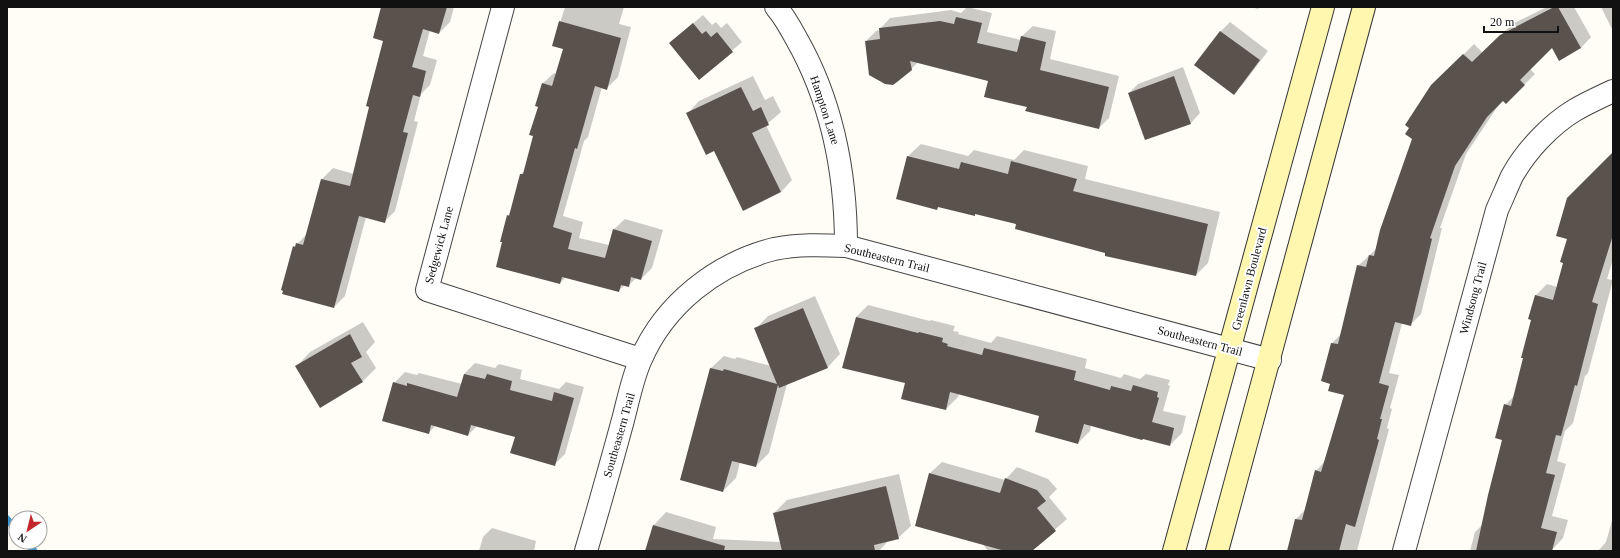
<svg xmlns="http://www.w3.org/2000/svg" width="1620" height="558" font-family="Georgia,serif">
	<style>
		.shadow { fill: #0003 }
		.lines { fill: none; stroke-linecap: round; stroke-linejoin: round }
		.stream { stroke: #3f96cf; stroke-width: 7 }
		.building { fill: #5a524d }
		.minor-casing { stroke: #444; stroke-width: 24 }
		.secondary-casing { stroke: #333; stroke-width: 24 }
		.minor { stroke: #fff; stroke-width: 22 }
		.secondary { stroke: #fff6b0; stroke-width: 22 }
		.labels { text-anchor: middle; stroke-width: 4; stroke-linejoin: round; paint-order: stroke }
		.street-label { font-size: 12px; fill: #111; stroke: #fff }
	</style>
	<rect width="100%" height="100%" fill="#fffdf5"/>
	<g class="shadow">
		<path d="M 382,7 L 454,7 L 450,22 L 439,33 L 430,30 L 423,56 L 437,60 L 430,85 L 421,94 L 414,121 L 418,122 L 395,211 L 384,222 L 366,217 L 345,296 L 334,307 L 294,247 L 307,234 L 322,179 L 333,168 L 354,174 L 385,40 Z"/>
		<path d="M 565,7 L 624,7 L 619,24 L 631,27 L 618,77 L 606,89 L 602,87 L 588,137 L 584,141 L 563,216 L 583,222 L 579,238 L 609,245 L 613,230 L 625,219 L 663,230 L 652,268 L 641,279 L 637,277 L 628,286 L 625,285 L 618,291 L 566,277 L 560,283 L 507,216 L 511,212 L 521,174 L 525,171 L 535,136 L 542,84 L 554,73 L 556,74 L 564,48 L 553,45 Z"/>
		<path d="M 967,7 L 992,13 L 987,32 L 1021,40 L 1022,36 L 1033,26 L 1056,31 L 1050,59 L 1119,76 L 1109,118 L 1099,128 L 989,80 L 918,62 L 911,69 L 866,41 L 876,31 L 880,30 L 880,29 L 890,18 L 951,10 L 961,13 Z"/>
		<path d="M 1251,7 L 1260,7 L 1258,9 Z"/>
		<path d="M 1547,7 L 1574,7 L 1591,37 L 1581,48 L 1552,47 L 1530,69 L 1535,74 L 1506,103 L 1503,100 L 1498,106 L 1466,154 L 1440,228 L 1442,228 L 1421,314 L 1410,325 L 1402,323 L 1389,373 L 1399,375 L 1390,408 L 1392,409 L 1387,428 L 1389,429 L 1357,551 L 1289,551 L 1296,519 L 1306,509 L 1316,471 L 1325,461 L 1345,394 L 1331,383 L 1322,381 L 1332,343 L 1342,333 L 1358,266 L 1376,249 L 1432,86 L 1474,44 L 1483,53 L 1512,24 Z"/>
		<path d="M 1601,7 L 1613,7 L 1613,31 Z"/>
		<path d="M 703,15 L 712,25 L 716,22 L 721,28 L 727,23 L 742,42 L 699,79 L 670,43 Z"/>
		<path d="M 1230,22 L 1268,51 L 1243,84 L 1233,94 L 1196,65 L 1221,31 Z"/>
		<path d="M 1183,67 L 1200,113 L 1191,123 L 1129,93 L 1138,84 Z"/>
		<path d="M 753,76 L 765,100 L 773,96 L 781,112 L 766,125 L 792,180 L 781,192 L 715,150 L 688,113 L 699,101 Z"/>
		<path d="M 921,144 L 968,156 L 974,150 L 1014,160 L 1024,150 L 1088,166 L 1085,179 L 1220,212 L 1208,263 L 1196,275 L 1106,252 L 1017,224 L 977,213 L 974,215 L 939,206 L 936,209 L 897,198 L 908,156 Z"/>
		<path d="M 1613,153 L 1613,259 L 1607,279 L 1613,280 L 1588,373 L 1585,376 L 1573,423 L 1565,431 L 1557,461 L 1566,464 L 1552,516 L 1568,520 L 1563,538 L 1552,550 L 1545,551 L 1470,551 L 1475,532 L 1482,525 L 1504,439 L 1505,405 L 1515,395 L 1533,319 L 1536,295 L 1547,284 L 1557,287 Z"/>
		<path d="M 815,296 L 840,354 L 828,367 L 787,384 L 769,453 L 756,466 L 740,462 L 736,478 L 723,491 L 681,479 L 711,368 L 724,356 L 735,359 L 737,357 L 771,366 L 755,329 L 768,316 Z"/>
		<path d="M 868,305 L 930,321 L 931,320 L 955,326 L 953,331 L 959,332 L 958,334 L 991,343 L 997,336 L 1087,359 L 1085,368 L 1121,378 L 1124,374 L 1140,379 L 1146,374 L 1170,380 L 1168,385 L 1170,386 L 1163,411 L 1186,416 L 1182,433 L 1170,445 L 1091,425 L 1090,431 L 1078,443 L 1040,415 L 959,394 L 958,397 L 946,409 L 907,382 L 856,317 Z"/>
		<path d="M 363,322 L 375,342 L 366,352 L 376,368 L 362,382 L 297,366 L 310,352 Z"/>
		<path d="M 475,363 L 495,368 L 499,364 L 522,370 L 520,379 L 559,389 L 566,382 L 584,387 L 565,454 L 554,465 L 516,436 L 477,426 L 468,435 L 435,426 L 429,433 L 394,383 L 405,372 L 417,375 L 419,373 L 462,384 L 464,374 Z"/>
		<path d="M 942,462 L 1005,480 L 1017,467 L 1048,479 L 1057,489 L 1049,497 L 1067,519 L 1030,551 L 988,551 L 930,473 Z"/>
		<path d="M 899,474 L 911,526 L 898,538 L 888,541 L 879,551 L 646,551 L 654,525 L 666,512 L 716,527 L 713,539 L 781,542 L 774,513 L 787,500 Z"/>
		<path d="M 1613,517 L 1613,551 L 1598,551 L 1606,542 Z"/>
		<path d="M 492,528 L 536,541 L 534,551 L 479,551 L 483,537 Z"/>
	</g>
	<g class="lines">
		<g class="stream">
			<path d="M 7,519 L 16,530"/>
			<path d="M 26,542 L 34,551"/>
		</g>
	</g>
	<g class="building">
		<path d="M 381,7 L 447,7 L 439,34 L 423,29 L 412,67 L 426,71 L 420,97 L 413,95 L 403,132 L 408,133 L 385,223 L 359,216 L 334,308 L 282,294 L 283,291 L 281,290 L 293,246 L 295,247 L 296,243 L 303,245 L 321,179 L 350,186 L 369,107 L 366,106 L 383,41 L 373,38 Z"/>
		<path d="M 1554,7 L 1558,7 L 1581,48 L 1559,61 L 1552,48 L 1520,80 L 1525,85 L 1506,104 L 1503,101 L 1487,117 L 1455,166 L 1430,238 L 1432,239 L 1411,326 L 1395,322 L 1379,383 L 1389,386 L 1380,419 L 1382,419 L 1377,439 L 1379,440 L 1355,527 L 1346,524 L 1339,551 L 1287,551 L 1295,519 L 1302,520 L 1315,470 L 1321,472 L 1344,395 L 1328,391 L 1330,384 L 1321,381 L 1331,343 L 1338,344 L 1357,265 L 1366,267 L 1369,255 L 1374,256 L 1380,230 L 1412,139 L 1405,134 L 1409,128 L 1405,125 L 1431,85 L 1463,54 L 1472,62 L 1500,35 Z"/>
		<path d="M 956,17 L 982,23 L 977,43 L 1017,52 L 1021,36 L 1046,42 L 1040,70 L 1109,87 L 1099,129 L 1025,111 L 1027,107 L 984,97 L 988,81 L 910,61 L 912,70 L 897,82 L 893,85 L 885,84 L 869,75 L 865,41 L 880,39 L 879,28 L 940,21 L 954,24 Z"/>
		<path d="M 559,21 L 621,38 L 607,90 L 595,86 L 577,149 L 575,148 L 553,227 L 572,233 L 568,249 L 605,258 L 613,229 L 652,241 L 641,280 L 631,277 L 629,287 L 621,285 L 619,292 L 562,277 L 560,284 L 496,267 L 502,242 L 500,242 L 507,215 L 509,216 L 520,174 L 523,174 L 533,136 L 529,135 L 538,107 L 535,106 L 542,83 L 552,86 L 563,49 L 552,46 Z"/>
		<path d="M 693,23 L 702,34 L 706,31 L 711,37 L 717,32 L 733,52 L 699,80 L 669,43 Z"/>
		<path d="M 1220,31 L 1260,60 L 1234,95 L 1194,65 Z"/>
		<path d="M 1174,76 L 1191,124 L 1145,140 L 1128,93 Z"/>
		<path d="M 741,87 L 753,111 L 761,107 L 769,125 L 752,133 L 781,192 L 743,211 L 714,151 L 706,155 L 686,113 Z"/>
		<path d="M 1613,152 L 1613,235 L 1592,302 L 1598,304 L 1577,386 L 1575,385 L 1561,436 L 1556,435 L 1546,473 L 1555,475 L 1541,528 L 1557,532 L 1552,551 L 1476,551 L 1488,495 L 1502,440 L 1495,438 L 1504,404 L 1511,406 L 1523,358 L 1521,358 L 1531,320 L 1528,319 L 1535,295 L 1553,300 L 1563,263 L 1560,262 L 1567,239 L 1556,236 L 1567,198 Z"/>
		<path d="M 907,156 L 959,169 L 961,162 L 1008,174 L 1011,161 L 1077,179 L 1073,191 L 1208,224 L 1196,276 L 1105,256 L 1105,253 L 1015,229 L 1016,224 L 975,214 L 975,216 L 938,207 L 937,210 L 896,199 Z"/>
		<path d="M 803,308 L 828,368 L 779,388 L 778,385 L 756,467 L 732,461 L 723,492 L 680,480 L 710,368 L 723,371 L 724,369 L 777,384 L 754,328 Z"/>
		<path d="M 856,317 L 918,333 L 919,332 L 943,338 L 942,342 L 948,344 L 947,346 L 982,355 L 984,348 L 1076,371 L 1074,380 L 1110,390 L 1111,386 L 1131,391 L 1133,385 L 1158,392 L 1157,397 L 1159,398 L 1152,422 L 1174,428 L 1170,446 L 1143,439 L 1142,440 L 1084,424 L 1078,444 L 1035,432 L 1039,416 L 950,392 L 946,410 L 901,399 L 905,383 L 842,368 Z"/>
		<path d="M 350,334 L 362,357 L 351,363 L 363,382 L 320,408 L 295,366 Z"/>
		<path d="M 464,374 L 485,379 L 487,374 L 512,381 L 510,390 L 552,401 L 554,392 L 574,398 L 555,466 L 510,453 L 515,437 L 471,425 L 468,436 L 431,425 L 429,434 L 382,421 L 393,382 L 407,386 L 407,383 L 457,397 Z"/>
		<path d="M 929,473 L 1000,493 L 1005,478 L 1037,490 L 1046,501 L 1037,508 L 1056,531 L 1032,551 L 1005,551 L 915,526 Z"/>
		<path d="M 886,486 L 899,539 L 874,545 L 875,551 L 782,551 L 773,513 Z"/>
		<path d="M 653,525 L 725,546 L 724,551 L 645,551 Z"/>
	</g>
	<g class="lines">
		<defs>
			<g id="minor">
				<path d="M 503,7 L 427,290 L 640,359"/>
				<path d="M 776,7 C 784,16 790,27 796,38 C 832,101 846,174 846,246"/>
				<path d="M 586,551 C 599,507 611,464 623,420 C 628,401 633,376 641,359 C 665,304 716,264 774,249 C 798,244 822,245 846,246 L 1270,360"/>
				<path d="M 1404,551 L 1497,210 C 1502,199 1507,187 1512,176 C 1526,151 1550,125 1575,110 C 1587,103 1600,97 1613,91"/>
			</g>
			<g id="secondary">
				<path d="M 1174,551 L 1323,7"/>
				<path d="M 1217,551 L 1364,7"/>
			</g>
		</defs>
		<use href="#minor" class="minor-casing"/>
		<use href="#secondary" class="secondary-casing"/>
		<use href="#minor" class="minor"/>
		<use href="#secondary" class="secondary"/>
	</g>
	<g class="labels">
		<g class="street-label">
			<text transform="translate(825 110) rotate(72)" y="4">Hampton Lane</text>
			<text transform="translate(439 245) rotate(-75)" y="4">Sedgewick Lane</text>
			<text transform="translate(887 258) rotate(14)" y="4">Southeastern Trail</text>
			<text transform="translate(1249 279) rotate(-75)" y="4">Greenlawn Boulevard</text>
			<text transform="translate(1473 298) rotate(-75)" y="4">Windsong Trail</text>
			<text transform="translate(1200 341) rotate(15)" y="4">Southeastern Trail</text>
			<text transform="translate(619 435) rotate(-74)" y="4">Southeastern Trail</text>
		</g>
	</g>
	<rect width="1620" height="558" fill="none" stroke="#111111" stroke-width="16"/>
	<g transform="translate(28 530) rotate(215)"><circle r="19" fill="#ffffff" stroke="#a0a0a0"/>
	<path d="M0-3L7 15L0 10L-7 15Z" fill="#c4262e"/>
	<text y="-6" font-size="11" font-weight="bold" text-anchor="middle" fill="#111111">N</text>
	</g>
	<path d="M1484 26v6h74v-6" fill="none" stroke="#111111" stroke-width="2"/>
	<text x="1490" y="26" font-size="12" fill="#111111" stroke="#ffffff" stroke-width="3" paint-order="stroke">20 m</text>
</svg>
